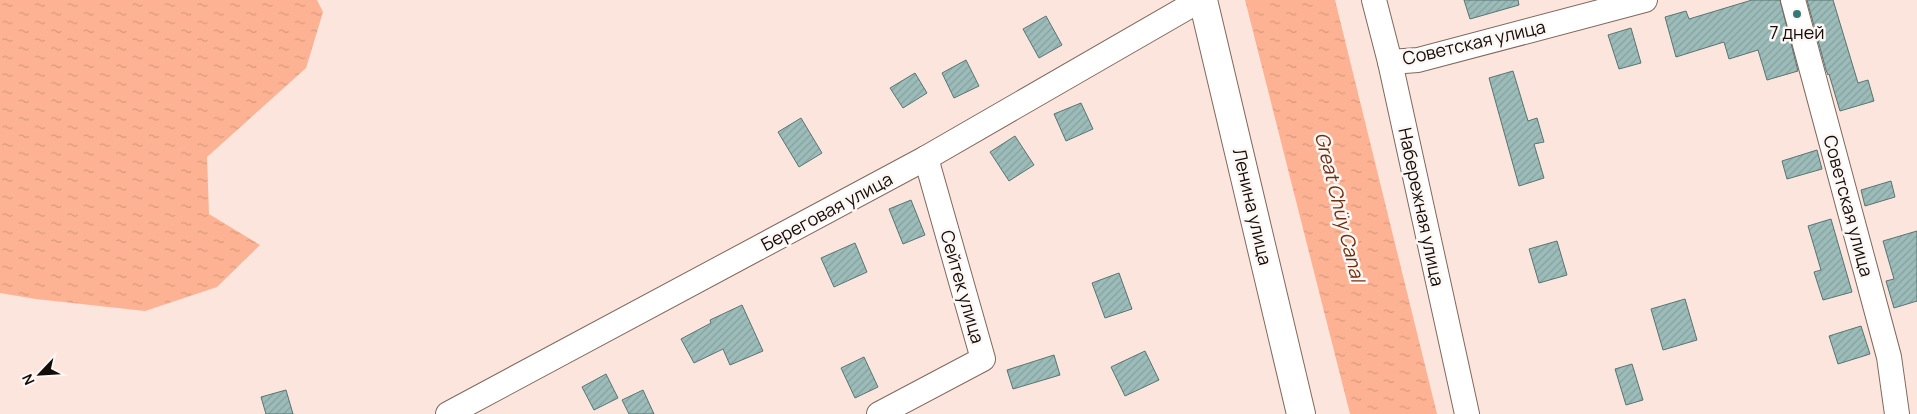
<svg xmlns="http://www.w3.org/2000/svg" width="1917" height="414" font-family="Manrope,sans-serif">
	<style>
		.water { fill: url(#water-ripples) }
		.building { fill: url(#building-hatch); stroke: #577573 }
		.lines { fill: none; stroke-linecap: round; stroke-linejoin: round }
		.street-casing { stroke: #80685e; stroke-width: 26 }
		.secondary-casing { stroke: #80685e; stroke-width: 30 }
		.street { stroke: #fff; stroke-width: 24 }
		.secondary { stroke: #fff; stroke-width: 28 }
		.poi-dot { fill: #317a76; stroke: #fcf7f4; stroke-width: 2 }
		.labels { text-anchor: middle; stroke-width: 5; stroke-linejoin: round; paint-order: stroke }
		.poi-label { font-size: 18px; fill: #140c08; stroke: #fcf7f4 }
		.street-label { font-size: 18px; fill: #140c08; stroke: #fcf7f4 }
		.water-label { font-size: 19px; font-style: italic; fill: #702f0e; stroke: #fcf7f4 }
	</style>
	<defs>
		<pattern id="water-ripples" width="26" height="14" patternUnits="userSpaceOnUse" patternTransform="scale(1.25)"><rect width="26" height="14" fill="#fdb393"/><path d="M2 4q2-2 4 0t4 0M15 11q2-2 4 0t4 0" fill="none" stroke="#d8997d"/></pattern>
		<pattern id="building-hatch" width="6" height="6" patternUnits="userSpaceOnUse" patternTransform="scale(1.25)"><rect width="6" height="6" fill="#9cbcb9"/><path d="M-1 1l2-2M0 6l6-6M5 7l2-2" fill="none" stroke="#86a09e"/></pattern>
	</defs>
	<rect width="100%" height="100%" fill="#fce5dc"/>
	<g class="water">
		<path d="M 0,0 L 317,0 L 323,12 L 306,68 L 207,157 L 209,214 L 260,245 L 217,287 L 145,311 L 36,299 L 0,293 Z"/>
		<path d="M 1245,0 L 1335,0 L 1437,414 L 1350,414 Z"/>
	</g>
	<g class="building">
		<path d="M 1464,0 L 1518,0 L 1519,5 L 1470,19 Z"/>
		<path d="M 1752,0 L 1780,0 L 1798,71 L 1767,80 L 1758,50 L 1729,59 L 1724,42 L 1676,57 L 1665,17 L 1686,11 L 1689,19 Z"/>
		<path d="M 1807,0 L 1833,0 L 1858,83 L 1868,80 L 1874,101 L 1840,111 L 1829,74 L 1828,75 L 1826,70 Z"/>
		<path d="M 1046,16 L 1062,45 L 1039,58 L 1023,29 Z"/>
		<path d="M 1631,28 L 1641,63 L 1619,69 L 1608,35 Z"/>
		<path d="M 966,60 L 979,86 L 954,98 L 942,73 Z"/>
		<path d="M 1513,71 L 1528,121 L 1537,118 L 1544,142 L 1534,144 L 1544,178 L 1519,186 L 1489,78 Z"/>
		<path d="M 915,73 L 927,93 L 903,108 L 890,88 Z"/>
		<path d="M 1081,103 L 1093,129 L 1066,141 L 1054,114 Z"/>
		<path d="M 801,118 L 822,153 L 799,167 L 778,132 Z"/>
		<path d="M 1015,136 L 1034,165 L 1009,181 L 990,152 Z"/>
		<path d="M 1817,150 L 1822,169 L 1787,179 L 1782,161 Z"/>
		<path d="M 1891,181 L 1895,197 L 1865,206 L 1861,190 Z"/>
		<path d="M 911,200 L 925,235 L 903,244 L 889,209 Z"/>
		<path d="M 1831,219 L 1852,292 L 1823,300 L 1814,272 L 1821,270 L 1808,226 Z"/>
		<path d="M 1917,231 L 1917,301 L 1894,308 L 1886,281 L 1894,279 L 1883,241 Z"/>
		<path d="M 1557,241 L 1567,275 L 1539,283 L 1529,249 Z"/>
		<path d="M 855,243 L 867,272 L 834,287 L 821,258 Z"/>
		<path d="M 1119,273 L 1132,309 L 1105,318 L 1092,283 Z"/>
		<path d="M 1685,299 L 1697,340 L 1663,350 L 1651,309 Z"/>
		<path d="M 742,305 L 763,351 L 730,365 L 723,349 L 694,363 L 681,339 L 711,323 L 710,320 Z"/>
		<path d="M 1861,326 L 1870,354 L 1838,364 L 1829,336 Z"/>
		<path d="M 1145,351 L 1159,380 L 1125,396 L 1111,367 Z"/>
		<path d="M 1054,355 L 1060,375 L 1013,389 L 1007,370 Z"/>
		<path d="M 864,357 L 878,387 L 855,398 L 841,368 Z"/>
		<path d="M 1632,364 L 1643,400 L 1626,405 L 1615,369 Z"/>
		<path d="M 606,374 L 618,398 L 594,410 L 582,387 Z"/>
		<path d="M 286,390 L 293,414 L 266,414 L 261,397 Z"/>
		<path d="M 643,390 L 654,414 L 629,414 L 622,400 Z"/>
	</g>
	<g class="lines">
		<defs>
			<g id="street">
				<path d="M 1374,0 L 1390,62 L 1467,414"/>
				<path d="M 1793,0 L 1889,357 L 1897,414"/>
				<path d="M 1390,62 L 1418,60 L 1645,0"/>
				<path d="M 448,414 L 926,158 L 1200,0"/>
				<path d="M 879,414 L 983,359 L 926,158"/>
			</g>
			<path id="secondary" d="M 1203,0 L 1301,414"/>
		</defs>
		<use href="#street" class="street-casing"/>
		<use href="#secondary" class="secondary-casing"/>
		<use href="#street" class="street"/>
		<use href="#secondary" class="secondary"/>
	</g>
	<circle class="poi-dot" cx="1797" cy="14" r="5"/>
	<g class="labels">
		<g class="poi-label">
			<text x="1797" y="39">7 дней</text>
		</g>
		<g class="street-label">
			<text transform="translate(1474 43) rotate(-13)" y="6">Советская улица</text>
			<text transform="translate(1848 206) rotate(75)" y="6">Советская улица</text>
			<text transform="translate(1252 207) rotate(77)" y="6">Ленина улица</text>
			<text transform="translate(1421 207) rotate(78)" y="6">Набережная улица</text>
			<text transform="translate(827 212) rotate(-28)" y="6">Береговая улица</text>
			<text transform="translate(962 287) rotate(74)" y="6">Сейтек улица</text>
		</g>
		<g class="water-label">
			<text transform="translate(1340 207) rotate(76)" y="7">Great Chüy Canal</text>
		</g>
	</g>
	<g transform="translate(40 374) rotate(245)" stroke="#fcf7f4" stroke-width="4" paint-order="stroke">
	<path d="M0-4L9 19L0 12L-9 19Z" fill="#140c08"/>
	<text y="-8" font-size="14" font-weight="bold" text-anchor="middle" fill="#140c08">N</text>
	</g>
</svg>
